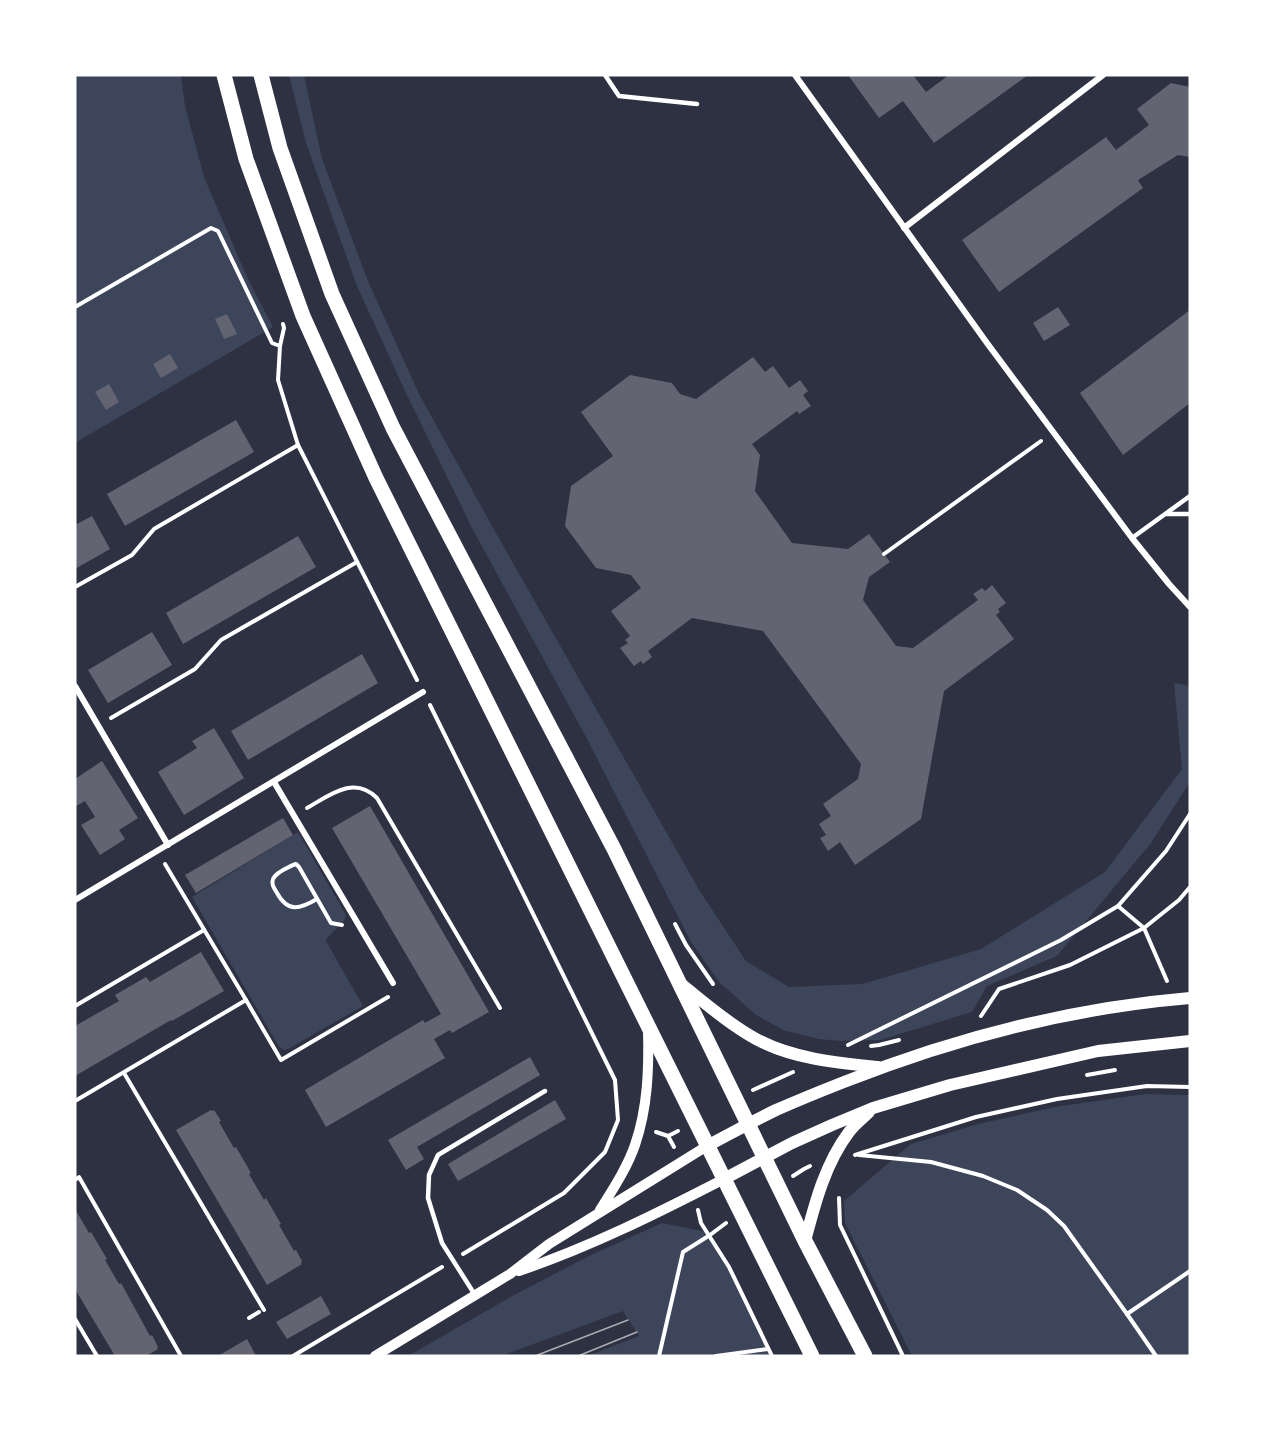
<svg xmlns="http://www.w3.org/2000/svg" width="1265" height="1431" font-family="'Open Sans',sans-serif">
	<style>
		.green { fill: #3c4559 }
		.building { fill: #626471 }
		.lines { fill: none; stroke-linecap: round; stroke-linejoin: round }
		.path { stroke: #fff; stroke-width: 4 }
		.service { stroke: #fff; stroke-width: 4.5 }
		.minor { stroke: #fff; stroke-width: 6 }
		.tertiary { stroke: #fff; stroke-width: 10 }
		.secondary { stroke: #fff; stroke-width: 12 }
		.primary { stroke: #fff; stroke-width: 15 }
		.tram { stroke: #abadb3; stroke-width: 1.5 }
	</style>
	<rect width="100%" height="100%" fill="#2d3142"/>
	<g class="green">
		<path d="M 75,75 L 181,75 L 185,106 L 204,177 L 248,279 L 273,327 L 75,443 Z"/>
		<path d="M 289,75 L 304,75 L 322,159 L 368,281 L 419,394 L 501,542 L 701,893 L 746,961 L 789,987 L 862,984 L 981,949 L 1105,872 L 1182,769 L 1174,683 L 1190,686 L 1190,782 L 1151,843 L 1057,956 L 987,986 L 972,1012 L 880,1040 L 841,1041 L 818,1039 L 783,1030 L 756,1015 L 719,982 L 691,942 L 586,737 L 472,528 L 404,389 L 357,286 L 306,143 Z"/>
		<path d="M 298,832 L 346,915 L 344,921 L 327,938 L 326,941 L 363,1006 L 290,1048 L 285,1050 L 279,1047 L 192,897 Z"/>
		<path d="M 1145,1094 L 1190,1095 L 1190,1356 L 912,1356 L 845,1223 L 844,1201 L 911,1144 L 978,1124 L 1055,1107 Z"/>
		<path d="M 662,1223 L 707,1232 L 729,1267 L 772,1356 L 587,1356 L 639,1336 L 623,1311 L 501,1356 L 408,1356 L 514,1295 L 589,1256 Z"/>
	</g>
	<g class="building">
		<path d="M 848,75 L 913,75 L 926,92 L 949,75 L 1028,75 L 934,143 L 903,101 L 879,118 Z"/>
		<path d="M 1171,83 L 1190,87 L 1190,157 L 1178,155 L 1138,180 L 1143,188 L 999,292 L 962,240 L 1106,137 L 1116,150 L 1149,125 L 1137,109 Z"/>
		<path d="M 1058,307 L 1070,325 L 1044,341 L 1033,323 Z"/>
		<path d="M 1190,310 L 1190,403 L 1123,455 L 1080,393 Z"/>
		<path d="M 227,314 L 237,334 L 224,339 L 215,319 Z"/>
		<path d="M 170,354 L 178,368 L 161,378 L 153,364 Z"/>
		<path d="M 753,357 L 765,372 L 773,366 L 789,388 L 800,380 L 808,391 L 803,395 L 811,406 L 799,414 L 797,411 L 752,444 L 760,455 L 755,491 L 792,543 L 848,549 L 869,534 L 890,562 L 869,577 L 863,600 L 896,646 L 913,648 L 978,600 L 973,594 L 982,588 L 985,591 L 992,585 L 1006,603 L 998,609 L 1000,612 L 996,615 L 1014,639 L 944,691 L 921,819 L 855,865 L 840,842 L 828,851 L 820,838 L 826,835 L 819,824 L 831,816 L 823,804 L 858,779 L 861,764 L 763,631 L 692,618 L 648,651 L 652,657 L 643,664 L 641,661 L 634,666 L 620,648 L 628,643 L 625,640 L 630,636 L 611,611 L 641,588 L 631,575 L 596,568 L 565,526 L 571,486 L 613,456 L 581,412 L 630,375 L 672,383 L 680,394 L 696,399 Z"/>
		<path d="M 109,384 L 119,402 L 106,410 L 95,392 Z"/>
		<path d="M 236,420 L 254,452 L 125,526 L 107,494 Z"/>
		<path d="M 92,516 L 110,549 L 75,569 L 75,525 Z"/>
		<path d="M 298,536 L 316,567 L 183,644 L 166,613 Z"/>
		<path d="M 152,632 L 172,665 L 108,703 L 88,670 Z"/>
		<path d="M 362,654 L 378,683 L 248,760 L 231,731 Z"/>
		<path d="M 214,728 L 244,778 L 184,815 L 158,772 L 197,748 L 192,741 Z"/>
		<path d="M 102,761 L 138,818 L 119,830 L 125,839 L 100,855 L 81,825 L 95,817 L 85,801 L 76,806 L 75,804 L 75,779 Z"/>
		<path d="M 370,806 L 489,1012 L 452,1033 L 450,1030 L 434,1039 L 445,1058 L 326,1127 L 305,1090 L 423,1020 L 425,1023 L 441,1014 L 332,828 Z"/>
		<path d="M 283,818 L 293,835 L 196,893 L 185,875 Z"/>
		<path d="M 201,952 L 224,991 L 172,1021 L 171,1020 L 75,1076 L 75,1026 L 119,1001 L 115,995 L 146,977 L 150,982 Z"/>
		<path d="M 530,1057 L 540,1075 L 417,1147 L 424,1159 L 406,1170 L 388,1140 Z"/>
		<path d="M 555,1100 L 566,1119 L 458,1181 L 448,1164 Z"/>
		<path d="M 211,1110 L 212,1111 L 214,1110 L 221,1121 L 219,1122 L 234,1148 L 236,1147 L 251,1173 L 249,1174 L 264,1200 L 266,1198 L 281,1224 L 279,1225 L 294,1251 L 296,1250 L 302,1261 L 301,1263 L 302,1264 L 267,1285 L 176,1130 Z"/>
		<path d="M 75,1209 L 89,1233 L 91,1232 L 107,1259 L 105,1260 L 119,1284 L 121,1283 L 150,1336 L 152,1335 L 158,1347 L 157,1348 L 158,1349 L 146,1356 L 115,1356 L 75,1289 Z"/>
		<path d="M 321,1296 L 331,1314 L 287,1339 L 276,1322 Z"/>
		<path d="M 247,1339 L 256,1356 L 218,1356 Z"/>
	</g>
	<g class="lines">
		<g class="path">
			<path d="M 75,307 L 211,228 L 218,231 L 272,343 L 280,346"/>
			<path d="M 283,324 L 284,328 L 280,346 L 278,380 L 298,445 L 417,680"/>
			<path d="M 884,554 L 1041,441"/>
			<path d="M 75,587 L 132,555 L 154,529 L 298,445"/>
			<path d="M 430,705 L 615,1080 L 618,1120 L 605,1152 L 564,1193 L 463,1254"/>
			<path d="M 111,718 L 195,669 L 221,640 L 357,562"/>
			<path d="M 307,808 C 330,795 354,775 377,798 L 500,1008"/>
			<path d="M 165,864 L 246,1000"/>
			<path d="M 317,899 C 300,909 288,913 277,893 C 274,888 271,884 273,879 C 276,872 287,868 293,865 L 296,864 L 299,867 L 331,923 L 342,925"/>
			<path d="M 1118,906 L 1144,928 L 1167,981"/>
			<path d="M 675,924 L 686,945 L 713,984"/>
			<path d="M 75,1006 L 204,930"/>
			<path d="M 981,1016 L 999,989 L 1070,965 L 1144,928 L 1179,900 L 1190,887"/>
			<path d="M 848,1045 L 1061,940 L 1118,906 L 1166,851 L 1190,814"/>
			<path d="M 871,1046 L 879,1045 L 899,1040"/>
			<path d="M 124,1073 L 264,1310"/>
			<path d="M 1087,1075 L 1115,1070"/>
			<path d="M 753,1090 L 793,1072"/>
			<path d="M 75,1101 L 246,1000 L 281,1060 L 388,997"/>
			<path d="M 656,1132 L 668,1136 L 674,1147"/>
			<path d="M 668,1136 L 678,1131"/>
			<path d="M 855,1155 L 976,1117 L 1057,1099 L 1147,1086 L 1190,1087"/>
			<path d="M 859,1155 L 931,1162 L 983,1176 L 1017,1190 L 1047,1210 L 1064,1226 L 1127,1314 L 1190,1271"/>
			<path d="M 793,1176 L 804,1169 L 810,1166"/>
			<path d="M 75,1180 L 79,1177 L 181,1356"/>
			<path d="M 839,1198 L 840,1225 L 903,1356"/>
			<path d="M 698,1210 L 701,1223 L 729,1267 L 772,1356"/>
			<path d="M 1127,1314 L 1156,1356"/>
			<path d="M 249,1318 L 259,1312"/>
			<path d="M 75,1319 L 97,1356"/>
			<path d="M 293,1356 L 442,1267"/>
			<path d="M 659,1356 L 683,1252 L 710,1235 L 726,1223"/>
			<path d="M 716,1356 L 768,1349"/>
		</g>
		<g class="service">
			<path d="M 605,75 L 619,96 L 697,104"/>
			<path d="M 1166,514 L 1190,514"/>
			<path d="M 1132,538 L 1190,496"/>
			<path d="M 475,1295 L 442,1243 L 428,1198 L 429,1175 L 438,1155 L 545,1091"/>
		</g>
		<g class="minor">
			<path d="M 795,75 L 987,343 L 1132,538 L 1169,584 L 1190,607"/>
			<path d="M 904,228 L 1103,75"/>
			<path d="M 75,686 L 168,845"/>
			<path d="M 274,782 L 393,983"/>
			<path d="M 75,900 L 423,692"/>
		</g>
		<g class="tertiary">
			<path d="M 600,1210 C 613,1189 627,1168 635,1145 C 648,1107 649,1068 648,1029"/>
			<path d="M 519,1271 C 590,1247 658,1213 724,1179"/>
			<path d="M 375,1356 L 510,1274 L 549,1244 L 707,1146"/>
		</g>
		<g class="secondary">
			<path d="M 681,984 C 705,1003 729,1024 756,1039 C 793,1059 838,1063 878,1067"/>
			<path d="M 707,1146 C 730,1134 753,1121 776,1110 C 799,1100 821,1091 844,1082 C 955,1038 1071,1008 1190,998"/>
			<path d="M 724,1179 L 792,1143 L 832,1125 L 873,1108 L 950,1085 L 1098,1051 L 1190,1041"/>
			<path d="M 805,1241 C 815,1203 825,1164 849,1132 C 854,1125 862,1119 869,1112"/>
		</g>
		<g class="primary">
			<path d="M 224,75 L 246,159 L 303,316 L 376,478 L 812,1356"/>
			<path d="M 261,75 L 280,148 L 332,294 L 393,428 L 614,849 L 805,1241 L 865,1356"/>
		</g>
		<g class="tram">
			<path d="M 535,1356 L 628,1320"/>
			<path d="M 578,1356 L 637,1332"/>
		</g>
	</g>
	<rect width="1265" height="1431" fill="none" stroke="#ffffff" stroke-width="153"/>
</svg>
